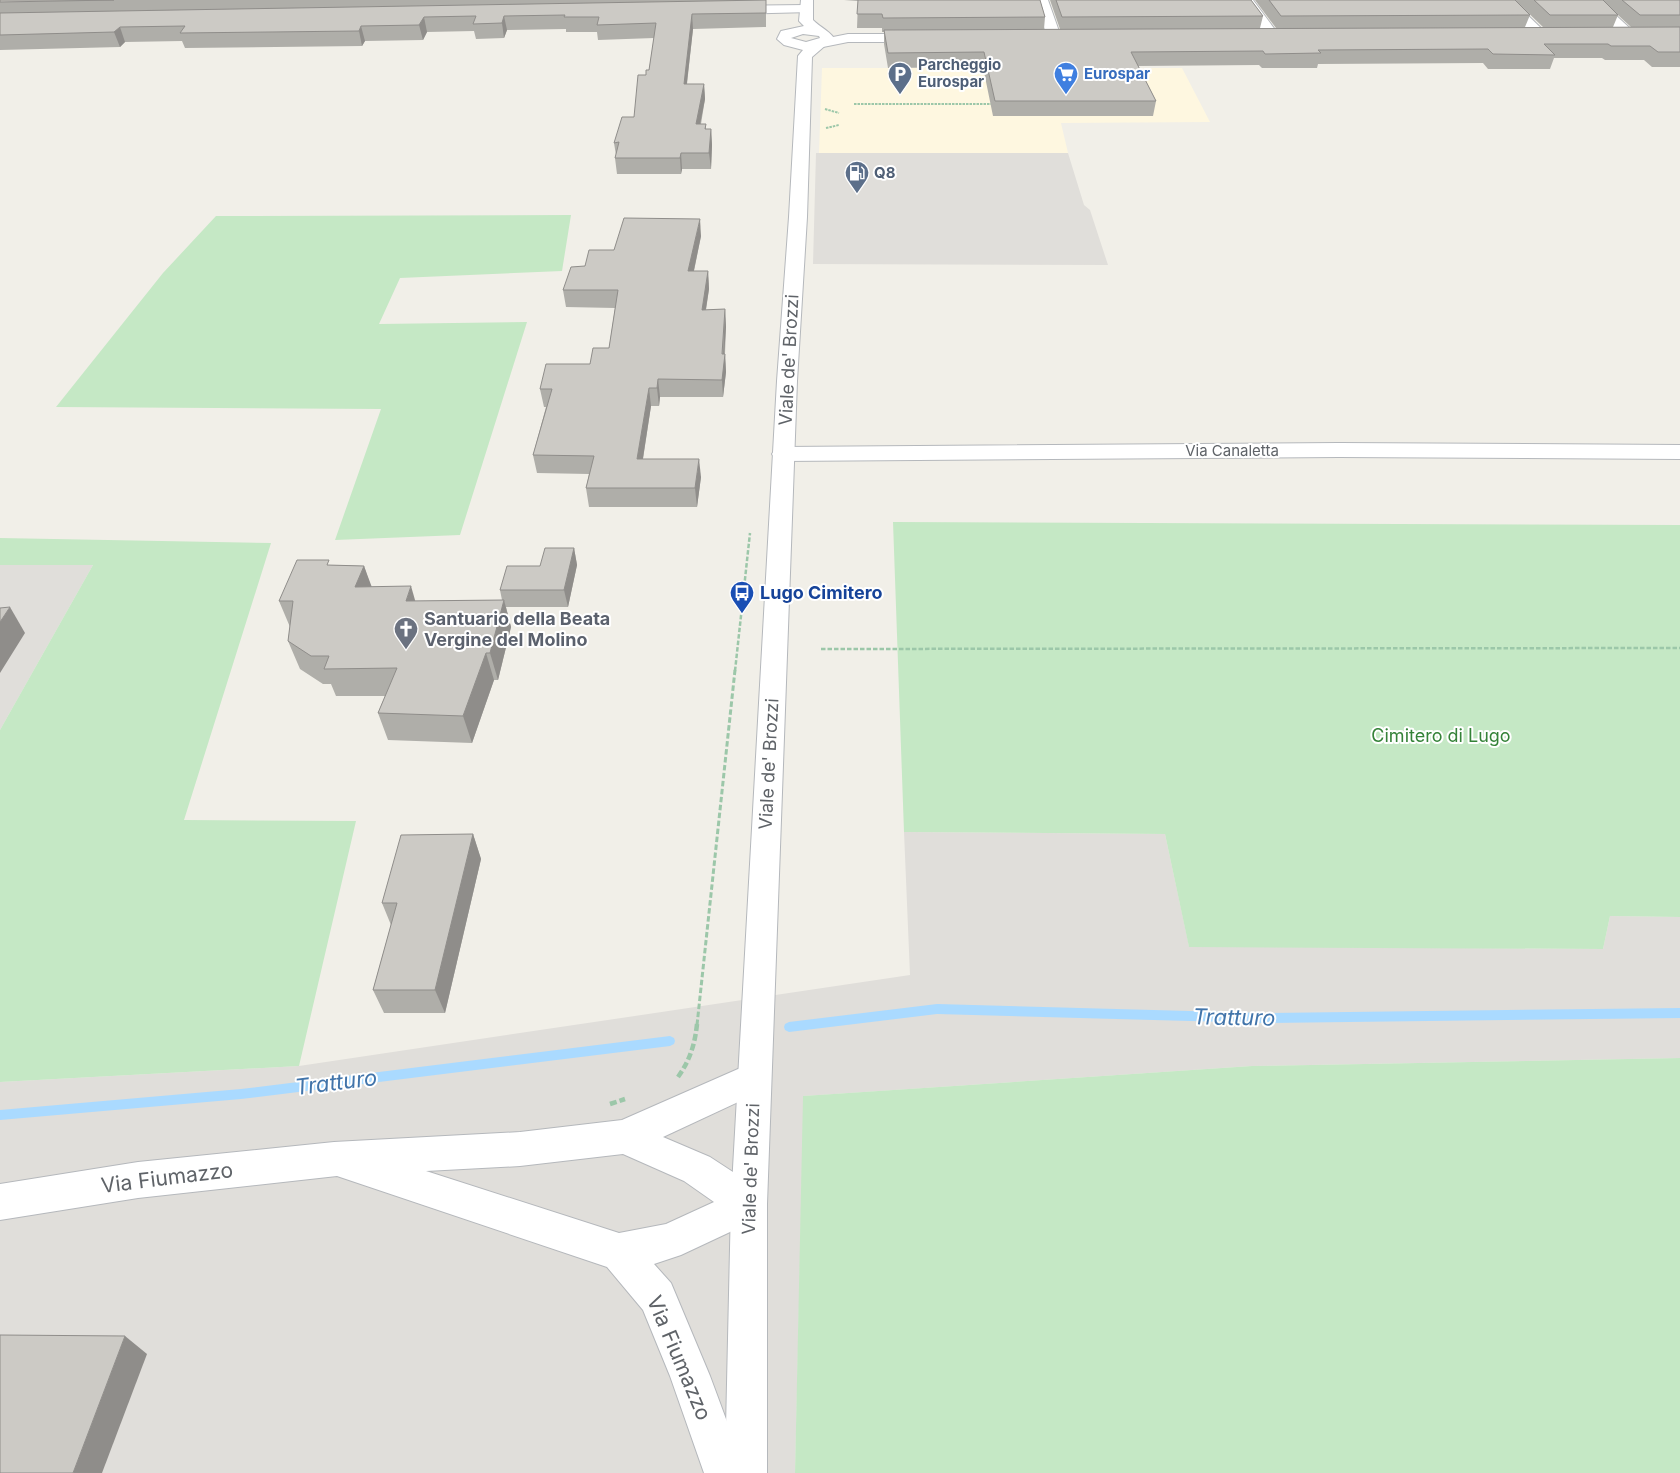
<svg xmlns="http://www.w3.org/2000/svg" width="1680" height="1473" font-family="Inter,sans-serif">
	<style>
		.commercial { fill: #fef7e0 }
		.industrial { fill: #e0deda }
		.green { fill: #c5e8c5 }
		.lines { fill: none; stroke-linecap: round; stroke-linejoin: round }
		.stream { fill: #aadaff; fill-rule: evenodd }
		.minor-casing { stroke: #b5b8bc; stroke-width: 2 }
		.tertiary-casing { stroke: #b5b8bc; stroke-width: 2 }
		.path-far3 { stroke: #9cc7a9; stroke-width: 2; stroke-dasharray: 2.5 1; stroke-linecap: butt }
		.path-far2 { stroke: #9cc7a9; stroke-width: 2.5; stroke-dasharray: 4.5 2; stroke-linecap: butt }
		.path-far1 { stroke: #9cc7a9; stroke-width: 3; stroke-dasharray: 5.5 2.5; stroke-linecap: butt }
		.path { stroke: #9cc7a9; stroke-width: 4.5; stroke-dasharray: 7 3; stroke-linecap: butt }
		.minor { fill: #fff; fill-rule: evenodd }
		.tertiary { fill: #fff; fill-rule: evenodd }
		.wall { fill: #afaea9; fill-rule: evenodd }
		.shaded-wall { fill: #8f8d8a }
		.building { fill: #cccac5; stroke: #8f8d8a }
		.labels { text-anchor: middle; stroke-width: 4; stroke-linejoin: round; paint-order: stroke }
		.far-service-label { font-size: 15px; font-weight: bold; fill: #4e5e75; stroke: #fff; text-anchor: start }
		.far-shop-label { font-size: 15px; font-weight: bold; fill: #366cbe; stroke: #fff; text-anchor: start }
		.far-street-label { font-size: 15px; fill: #5f6368; stroke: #fff }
		.street-label { font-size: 18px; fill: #5f6368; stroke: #fff }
		.transit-label { font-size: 18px; font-weight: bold; fill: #164399; stroke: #fff; text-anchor: start }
		.worship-label { font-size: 18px; font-weight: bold; fill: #5b616d; stroke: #fff; text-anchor: start }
		.park-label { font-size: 18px; fill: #348238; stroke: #fff }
		.near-street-label { font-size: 21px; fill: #5f6368; stroke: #fff }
		.near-water-label { font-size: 22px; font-style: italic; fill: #4174aa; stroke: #fff }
	</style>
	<rect width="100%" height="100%" fill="#f1efe8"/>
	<path class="commercial" d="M 822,68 L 1182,68 L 1210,122 L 1061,123 L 1068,153 L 819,153 Z"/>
	<g class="industrial">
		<path d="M 816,153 L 1068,153 L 1084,205 L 1090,210 L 1108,265 L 813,264 Z"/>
		<path d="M 0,565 L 93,565 L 0,730 Z"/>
		<path d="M 904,832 L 1165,834 L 1189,946 L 1603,949 L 1610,916 L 1680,917 L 1680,1058 L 1252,1066 L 804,1096 L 795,1473 L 0,1473 L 0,1082 L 299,1066 L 910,975 Z"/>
	</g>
	<g class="green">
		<path d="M 571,215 L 562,271 L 400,278 L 379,324 L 527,322 L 460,535 L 335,540 L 381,409 L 56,407 L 163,273 L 216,216 Z"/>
		<path d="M 893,522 L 1680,525 L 1680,917 L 1610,916 L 1603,949 L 1189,947 L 1165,834 L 904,832 Z"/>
		<path d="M 0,538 L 271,543 L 184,820 L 356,821 L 299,1066 L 0,1082 L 0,730 L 93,565 L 0,565 Z"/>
		<path d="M 1680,1058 L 1680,1473 L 795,1473 L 803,1096 L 1252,1066 Z"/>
	</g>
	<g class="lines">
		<g class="stream">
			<path d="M 937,1004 L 1263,1013 L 1680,1008 L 1680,1018 L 1263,1023 L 937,1014 L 789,1032 L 785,1030 L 784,1027 L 785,1024 L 789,1022 Z"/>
			<path d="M 670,1036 L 674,1038 L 675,1041 L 674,1044 L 670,1046 L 241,1099 L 0,1120 L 0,1110 L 241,1089 Z"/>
		</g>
		<defs>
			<g id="minor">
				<path d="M 1036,0 L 1048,0 L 1061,37 L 1059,40 L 1054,41 L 1047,37 Z"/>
				<path d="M 1241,0 L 1253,0 L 1279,35 L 1277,38 L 1267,38 Z"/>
				<path d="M 1499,0 L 1512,0 L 1544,31 L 1546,34 L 1544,37 L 1534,37 Z"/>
				<path d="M 1586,0 L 1599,0 L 1634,32 L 1636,35 L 1634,38 L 1624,38 Z"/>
				<path d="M 806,5 L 812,9 L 811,12 L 728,14 L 721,10 L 728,6 Z"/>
				<path d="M 848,34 L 921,34 L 928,38 L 921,42 L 848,42 L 823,47 L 816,43 L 818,40 Z"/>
				<path d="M 1339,443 L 1680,445 L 1680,459 L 1339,457 L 783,461 L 775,459 L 772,454 L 775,449 L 783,447 Z"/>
				<path d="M 754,1062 L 766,1067 L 771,1078 L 766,1089 L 663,1137 L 710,1157 L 762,1191 L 767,1204 L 762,1217 L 681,1255 L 654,1264 L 671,1283 L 710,1376 L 746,1473 L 704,1473 L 670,1376 L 643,1310 L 607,1267 L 337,1176 L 138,1198 L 0,1220 L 0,1184 L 138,1162 L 334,1142 L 520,1132 L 622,1120 ZM 623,1154 L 684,1181 L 714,1202 L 666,1224 L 619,1233 L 426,1171 L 520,1166 Z"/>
			</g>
			<path id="tertiary" d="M 801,0 L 813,0 L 813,20 C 820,27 828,30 834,38 L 812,57 L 807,217 L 797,381 L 767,1204 L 767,1473 L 725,1473 L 731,1204 L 777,381 L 789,217 L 798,56 L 803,50 L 784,45 L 777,39 L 781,31 L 804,26 L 799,21 ZM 803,34 L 819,36 L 820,38 L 806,42 L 791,38 Z"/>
		</defs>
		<use href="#minor" class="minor-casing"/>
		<use href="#tertiary" class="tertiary-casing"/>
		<g class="path-far3">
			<path d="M 854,104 L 991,104"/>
			<path d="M 825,109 L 839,113"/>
			<path d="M 826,128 L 839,125"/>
		</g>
		<g class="path-far2">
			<path d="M 821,649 L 1680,648"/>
			<path d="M 735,671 L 750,533"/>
		</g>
		<path class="path-far1" d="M 697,1025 L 735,670"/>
		<g class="path">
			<path d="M 678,1077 C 690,1060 695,1044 697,1024"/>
			<path d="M 610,1104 L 625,1099"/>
		</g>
		<use href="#minor" class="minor"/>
		<use href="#tertiary" class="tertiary"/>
	</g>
	<g class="wall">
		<path d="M 0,0 L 766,0 L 766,27 L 693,29 L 687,84 L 704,84 L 705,99 L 701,124 L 706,124 L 706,129 L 711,129 L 712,145 L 711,169 L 682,169 L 681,174 L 617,174 L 615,158 L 616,155 L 614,143 L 634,117 L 646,75 L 649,70 L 654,38 L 598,40 L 597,32 L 566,32 L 566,29 L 507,30 L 504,38 L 476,39 L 474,31 L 427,32 L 423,40 L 365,41 L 362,46 L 185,48 L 182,41 L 125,42 L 120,47 L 0,50 Z"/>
		<path d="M 844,0 L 1040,0 L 1045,17 L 1044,29 L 1060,29 L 1050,0 L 1251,0 L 1263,16 L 1260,28 L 1276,28 L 1255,0 L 1515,0 L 1530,15 L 1525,27 L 1543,27 L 1515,0 L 1680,0 L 1680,67 L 1652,67 L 1644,60 L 1605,60 L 1602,58 L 1554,58 L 1550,69 L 1488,69 L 1483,63 L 1318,64 L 1317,68 L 1262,68 L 1259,65 L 1138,66 L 1156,101 L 1153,116 L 993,116 L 983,67 L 888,68 L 884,44 L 884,32 L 882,32 L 882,28 L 857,28 L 858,1 ZM 1618,15 L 1631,27 L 1613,27 Z"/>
		<path d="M 701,236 L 694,271 L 708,271 L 709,289 L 706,310 L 725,309 L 726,327 L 725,354 L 726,372 L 723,397 L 660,397 L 659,406 L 651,406 L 643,459 L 701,477 L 697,507 L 589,507 L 586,488 L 589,474 L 537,473 L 533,455 L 546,407 L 544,407 L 540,389 L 590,364 L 609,348 L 615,308 L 566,307 L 563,290 L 585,266 L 614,250 Z"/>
		<path d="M 574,548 L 577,565 L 568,607 L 506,607 L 511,627 L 498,680 L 494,680 L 472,743 L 388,740 L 378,713 L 385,696 L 336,696 L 331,684 L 323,684 L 300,669 L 288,641 L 290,627 L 279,601 L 331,565 L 364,566 L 371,587 L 415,601 L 502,600 L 500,590 L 540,566 Z"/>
		<path d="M 473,834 L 481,859 L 445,1013 L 384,1013 L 373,990 L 391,925 L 382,903 Z"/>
	</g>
	<g class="shaded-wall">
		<path d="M 692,14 L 693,29 L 685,99 L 684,84 Z"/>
		<path d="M 504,16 L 507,30 L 504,38 L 502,23 Z"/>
		<path d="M 424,17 L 427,32 L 423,40 L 419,25 Z"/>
		<path d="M 361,26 L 365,41 L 362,46 L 359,31 Z"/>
		<path d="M 120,27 L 125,42 L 120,47 L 114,32 Z"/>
		<path d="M 704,84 L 705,99 L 697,140 L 696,124 Z"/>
		<path d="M 711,129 L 712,145 L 711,169 L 709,153 Z"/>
		<path d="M 681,153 L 682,169 L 681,174 L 680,158 Z"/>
		<path d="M 700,219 L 701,236 L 690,289 L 688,271 Z"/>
		<path d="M 708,271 L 709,289 L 703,327 L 702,310 Z"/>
		<path d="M 725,309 L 726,327 L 724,357 L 725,354 L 726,372 L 723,397 L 722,380 Z"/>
		<path d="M 658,379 L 660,397 L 659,406 L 657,388 Z"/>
		<path d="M 649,388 L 651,406 L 640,477 L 637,459 Z"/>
		<path d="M 699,459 L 701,477 L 697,507 L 695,488 Z"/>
		<path d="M 574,548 L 577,565 L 568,607 L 564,590 Z"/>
		<path d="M 364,566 L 374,593 L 355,587 Z"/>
		<path d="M 411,586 L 419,614 L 406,601 Z"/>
		<path d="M 504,600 L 511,627 L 498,680 L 490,653 Z"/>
		<path d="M 10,607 L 25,633 L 0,673 L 0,622 Z"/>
		<path d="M 486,653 L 494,680 L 472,743 L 463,716 Z"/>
		<path d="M 473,834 L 481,859 L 445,1013 L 435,990 Z"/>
		<path d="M 125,1336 L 147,1354 L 102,1473 L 73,1473 Z"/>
	</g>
	<g class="building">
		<path d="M 0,0 L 114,0 L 0,2 Z"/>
		<path d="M 766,0 L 766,13 L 692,14 L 684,84 L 704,84 L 696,124 L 706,124 L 705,129 L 711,129 L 709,153 L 681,153 L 680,158 L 615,158 L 619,142 L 614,143 L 622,117 L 634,117 L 638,75 L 646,75 L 646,70 L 649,70 L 656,23 L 597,25 L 599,17 L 564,17 L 565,15 L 504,16 L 502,23 L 473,24 L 476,16 L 424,17 L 419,25 L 361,26 L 359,31 L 180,33 L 185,26 L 120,27 L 114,32 L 0,35 L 0,13 Z"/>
		<path d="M 858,0 L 1040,0 L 1045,17 L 883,18 L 882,14 L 857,14 Z"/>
		<path d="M 1056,0 L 1251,0 L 1263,16 L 1062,17 Z"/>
		<path d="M 1269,0 L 1515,0 L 1530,15 L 1281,16 Z"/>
		<path d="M 1534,0 L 1603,0 L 1618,15 L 1550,15 Z"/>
		<path d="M 1622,0 L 1680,0 L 1680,15 L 1640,15 Z"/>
		<path d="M 1680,27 L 1680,52 L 1658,52 L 1650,46 L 1611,46 L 1608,44 L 1544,44 L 1555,55 L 1493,54 L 1488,49 L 1318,50 L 1321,53 L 1265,54 L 1263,51 L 1131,52 L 1156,101 L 995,101 L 984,52 L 888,53 L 884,30 Z"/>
		<path d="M 624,218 L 700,219 L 688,271 L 708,271 L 702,310 L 725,309 L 722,354 L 725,354 L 722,380 L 658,379 L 657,388 L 649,388 L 637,459 L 699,459 L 695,488 L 586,488 L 594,456 L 533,455 L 552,389 L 540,389 L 546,364 L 590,364 L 593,348 L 609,348 L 618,290 L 563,290 L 571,267 L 585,266 L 589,250 L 614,250 Z"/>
		<path d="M 545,548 L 574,548 L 564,590 L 500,590 L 507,566 L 540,566 Z"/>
		<path d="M 297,560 L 329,560 L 327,565 L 364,566 L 355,587 L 411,586 L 406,601 L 504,600 L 490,653 L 486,653 L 463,716 L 378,713 L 397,668 L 324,669 L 329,656 L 311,656 L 288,641 L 293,601 L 279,601 Z"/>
		<path d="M 10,607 L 0,622 L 0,608 Z"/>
		<path d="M 473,834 L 435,990 L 373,990 L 397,903 L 382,903 L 401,835 Z"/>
		<path d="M 0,1335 L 125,1336 L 73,1473 L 0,1473 Z"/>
	</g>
	<defs>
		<symbol id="parking-pin" viewBox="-11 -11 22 30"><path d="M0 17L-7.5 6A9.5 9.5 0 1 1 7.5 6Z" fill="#5c6f8a" stroke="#fff"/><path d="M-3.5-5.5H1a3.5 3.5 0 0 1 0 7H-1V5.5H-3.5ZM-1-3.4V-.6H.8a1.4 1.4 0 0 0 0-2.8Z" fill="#fff"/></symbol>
		<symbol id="supermarket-pin" viewBox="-11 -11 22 30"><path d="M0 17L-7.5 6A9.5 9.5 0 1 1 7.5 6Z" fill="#3f7fe0" stroke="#fff"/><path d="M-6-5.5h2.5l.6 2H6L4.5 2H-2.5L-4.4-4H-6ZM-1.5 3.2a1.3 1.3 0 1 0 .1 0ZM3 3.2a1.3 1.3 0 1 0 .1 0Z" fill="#fff"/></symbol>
		<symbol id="fuel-pin" viewBox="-11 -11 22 30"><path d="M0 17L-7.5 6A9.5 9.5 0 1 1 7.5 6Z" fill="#5c6f8a" stroke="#fff"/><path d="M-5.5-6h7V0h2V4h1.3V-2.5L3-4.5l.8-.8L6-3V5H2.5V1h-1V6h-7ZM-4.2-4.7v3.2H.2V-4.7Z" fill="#fff"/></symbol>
		<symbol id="bus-pin" viewBox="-11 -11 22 30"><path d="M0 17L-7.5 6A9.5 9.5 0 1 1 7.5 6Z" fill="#1a4fb4" stroke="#fff"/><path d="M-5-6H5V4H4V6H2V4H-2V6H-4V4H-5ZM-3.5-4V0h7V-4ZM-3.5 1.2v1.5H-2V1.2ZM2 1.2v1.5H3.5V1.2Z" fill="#fff"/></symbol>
		<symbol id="church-pin" viewBox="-11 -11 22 30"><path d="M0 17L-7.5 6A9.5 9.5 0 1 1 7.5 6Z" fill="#6b7280" stroke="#fff"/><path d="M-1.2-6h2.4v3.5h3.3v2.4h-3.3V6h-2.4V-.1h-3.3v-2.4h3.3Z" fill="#fff"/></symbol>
	</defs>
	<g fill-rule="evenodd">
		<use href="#parking-pin" x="886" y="60" width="28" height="38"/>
		<use href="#supermarket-pin" x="1052" y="60" width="28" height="38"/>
		<use href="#fuel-pin" x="843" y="159" width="28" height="38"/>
		<use href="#bus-pin" x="728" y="579" width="28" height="38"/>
		<use href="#church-pin" x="392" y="615" width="28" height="38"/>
	</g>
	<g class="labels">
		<g class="far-service-label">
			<text x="918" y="70">Parcheggio<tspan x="918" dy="17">Eurospar</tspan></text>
			<text x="874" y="178">Q8</text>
		</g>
		<g class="far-shop-label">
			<text x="1084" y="79">Eurospar</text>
		</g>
		<g class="far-street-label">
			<text x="1232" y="456">Via Canaletta</text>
		</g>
		<g class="street-label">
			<text transform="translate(789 360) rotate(-87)" y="6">Viale de' Brozzi</text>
			<text transform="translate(769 764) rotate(-87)" y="6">Viale de' Brozzi</text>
			<text transform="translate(751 1169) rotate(-88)" y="6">Viale de' Brozzi</text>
		</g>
		<g class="transit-label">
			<text x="760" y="599">Lugo Cimitero</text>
		</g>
		<g class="worship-label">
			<text x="424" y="625">Santuario della Beata<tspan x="424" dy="21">Vergine del Molino</tspan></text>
		</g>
		<g class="park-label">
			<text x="1441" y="742">Cimitero di Lugo</text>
		</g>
		<g class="near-street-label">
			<text transform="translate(167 1178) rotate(-7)" y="7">Via Fiumazzo</text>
			<text transform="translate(679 1358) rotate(67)" y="7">Via Fiumazzo</text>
		</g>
		<g class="near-water-label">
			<text transform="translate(1234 1017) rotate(1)" y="8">Tratturo</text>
			<text transform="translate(336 1082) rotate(-7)" y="8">Tratturo</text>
		</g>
	</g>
</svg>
